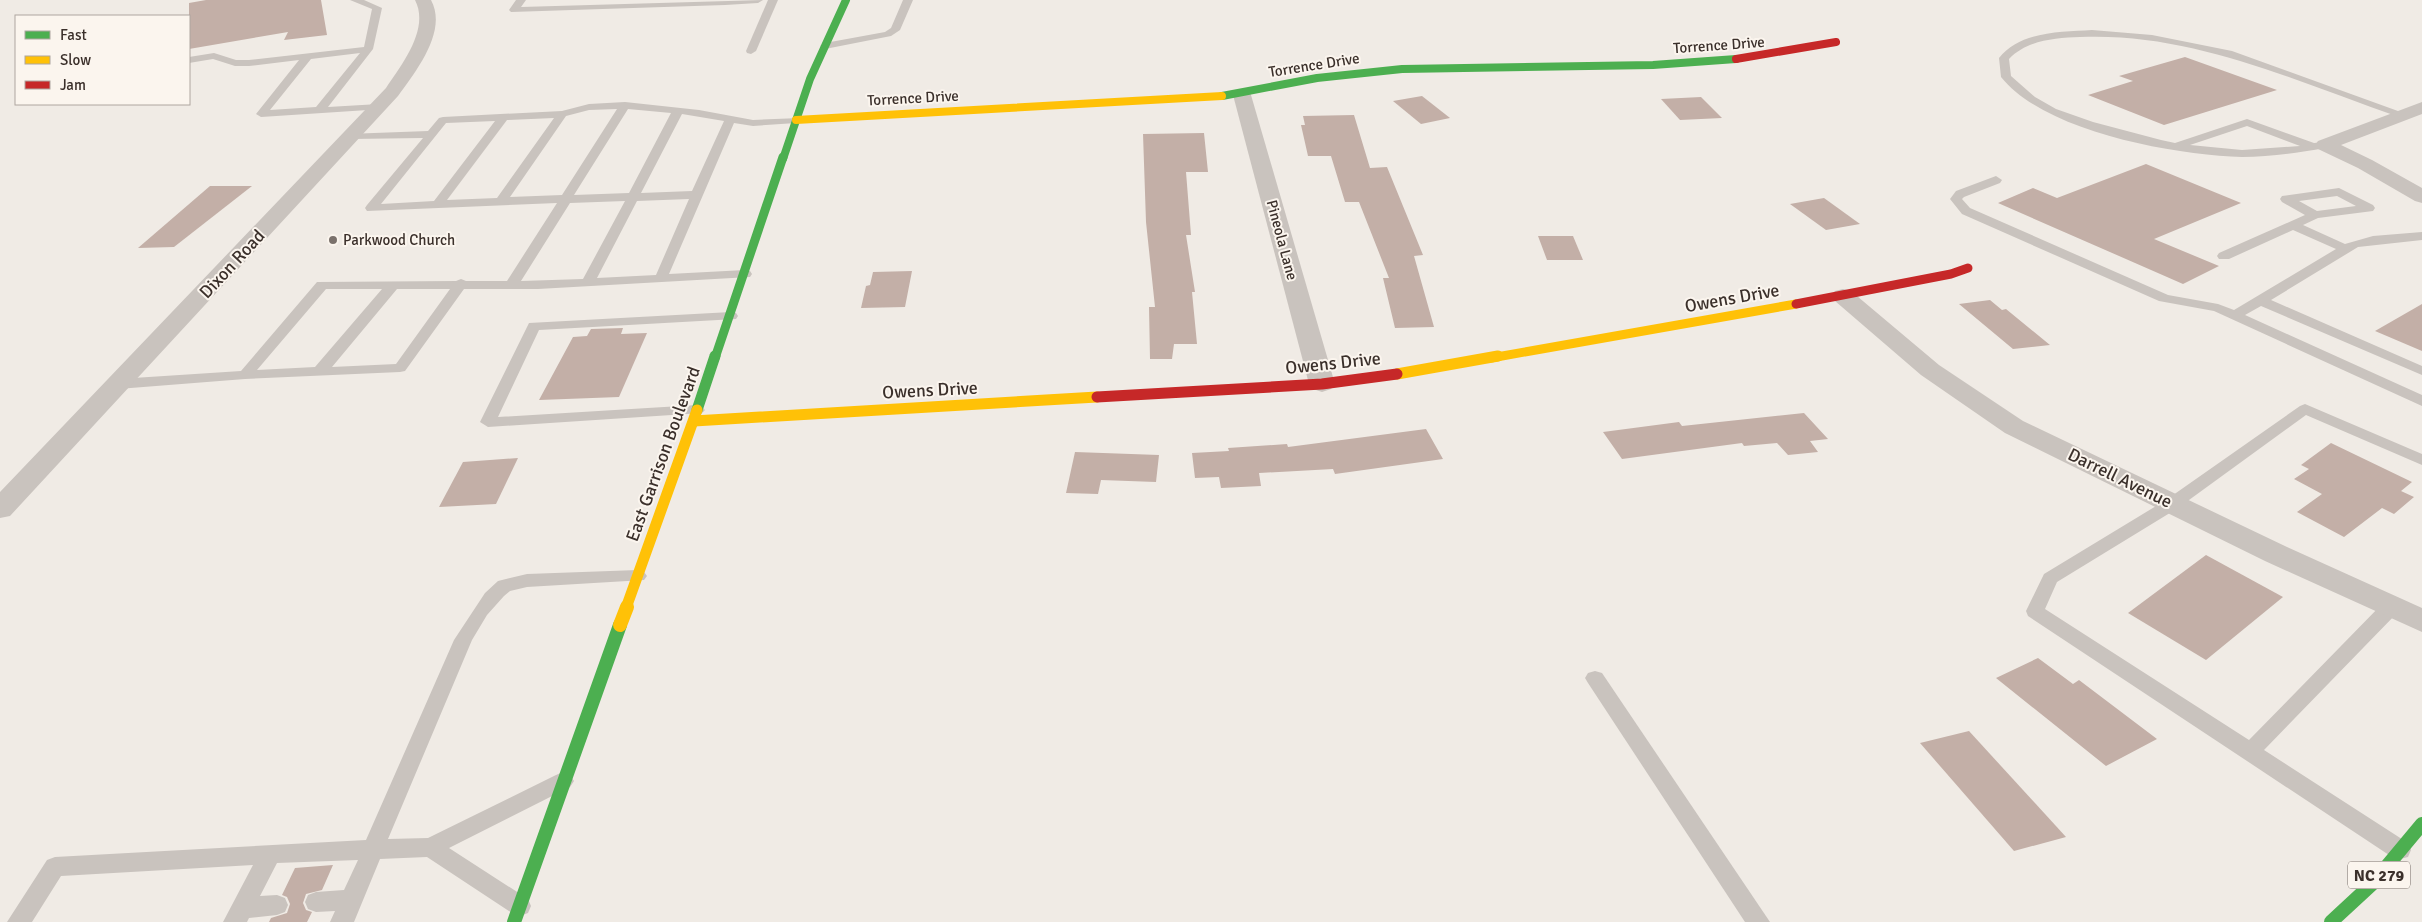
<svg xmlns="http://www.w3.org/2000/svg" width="2422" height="922" font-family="Signika,sans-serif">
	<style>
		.building { fill: #c3afa7 }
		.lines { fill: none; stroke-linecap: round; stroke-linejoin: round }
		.lane { fill: #c9c3be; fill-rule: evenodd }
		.street { fill: #c9c3be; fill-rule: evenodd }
		.fast-far3 { stroke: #4caf50; stroke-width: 8 }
		.fast-far2 { stroke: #4caf50; stroke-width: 9 }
		.fast-far1 { stroke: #4caf50; stroke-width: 11 }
		.fast { stroke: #4caf50; stroke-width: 14 }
		.slow-far3 { stroke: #ffc107; stroke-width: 8 }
		.slow-far2 { stroke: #ffc107; stroke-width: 9 }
		.slow-far1 { stroke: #ffc107; stroke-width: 11 }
		.slow { stroke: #ffc107; stroke-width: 14 }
		.jam-far2 { stroke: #c62828; stroke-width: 8 }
		.jam-far1 { stroke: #c62828; stroke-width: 9 }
		.jam { stroke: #c62828; stroke-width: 11 }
		.poi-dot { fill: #7a716c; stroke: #fbf5ee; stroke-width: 2 }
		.labels { text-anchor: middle; stroke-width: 4; stroke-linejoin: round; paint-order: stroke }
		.far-street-label { font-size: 15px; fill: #3b302b; stroke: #fbf5ee }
		.far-poi-label { font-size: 15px; fill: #3b302b; stroke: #fbf5ee; text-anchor: start }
		.shield { fill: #fbf5ee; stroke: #756b66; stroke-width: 1 }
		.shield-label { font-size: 16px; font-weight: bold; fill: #3b302b }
		.street-label { font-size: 18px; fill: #3b302b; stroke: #fbf5ee }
	</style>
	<rect width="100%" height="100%" fill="#f0ebe5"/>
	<g class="building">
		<path d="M 206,0 L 321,0 L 327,35 L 284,40 L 288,32 L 189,49 L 189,3 Z"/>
		<path d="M 2185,57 L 2277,90 L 2164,125 L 2088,95 L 2133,81 L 2119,76 Z"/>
		<path d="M 1422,96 L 1450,118 L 1421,124 L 1393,101 Z"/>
		<path d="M 1701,97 L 1722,118 L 1680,120 L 1661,99 Z"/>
		<path d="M 1354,115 L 1370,168 L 1387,167 L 1423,255 L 1414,256 L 1434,327 L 1395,328 L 1383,278 L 1389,278 L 1359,202 L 1345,202 L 1331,156 L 1308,156 L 1301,125 L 1305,125 L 1303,116 Z"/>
		<path d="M 1204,133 L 1208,172 L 1186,172 L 1191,235 L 1186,235 L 1195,292 L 1192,292 L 1197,344 L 1174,344 L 1172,359 L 1150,359 L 1149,307 L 1155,307 L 1146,222 L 1143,134 Z"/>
		<path d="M 2146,164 L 2241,203 L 2154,239 L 2219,266 L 2183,284 L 1998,203 L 2033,188 L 2057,198 Z"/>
		<path d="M 210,186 L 252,186 L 174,247 L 138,248 Z"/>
		<path d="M 1824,198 L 1860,224 L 1826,230 L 1790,204 Z"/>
		<path d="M 1538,236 L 1573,236 L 1583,260 L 1547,260 Z"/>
		<path d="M 912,271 L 905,307 L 861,308 L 866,286 L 870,285 L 873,272 Z"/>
		<path d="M 1990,300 L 2002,310 L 2006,309 L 2050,345 L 2013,349 L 1959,304 Z"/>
		<path d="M 2422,304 L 2422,351 L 2375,331 Z"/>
		<path d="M 623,328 L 621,334 L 647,333 L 619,397 L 539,400 L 573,337 L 587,336 L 591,329 Z"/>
		<path d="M 1804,413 L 1828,439 L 1810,441 L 1818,452 L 1788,455 L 1777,443 L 1744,446 L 1742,443 L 1622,459 L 1603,432 L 1679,422 L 1682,426 Z"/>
		<path d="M 1426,429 L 1443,459 L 1335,474 L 1333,469 L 1259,473 L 1261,486 L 1221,488 L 1219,477 L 1195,478 L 1192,453 L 1229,451 L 1228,448 L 1287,444 L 1288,447 Z"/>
		<path d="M 2331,443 L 2412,482 L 2401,491 L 2414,497 L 2394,514 L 2382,508 L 2344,537 L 2297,512 L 2322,494 L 2294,479 L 2309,469 L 2301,465 Z"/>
		<path d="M 1075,452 L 1159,455 L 1156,482 L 1101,480 L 1098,494 L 1066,493 Z"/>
		<path d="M 518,458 L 496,504 L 439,507 L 463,462 Z"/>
		<path d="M 2206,555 L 2283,597 L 2206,660 L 2128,613 Z"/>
		<path d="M 2038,658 L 2073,684 L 2079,680 L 2157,739 L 2106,766 L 1996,678 Z"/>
		<path d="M 1969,731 L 2066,837 L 2014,851 L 1920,743 Z"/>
		<path d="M 333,865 L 322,890 L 306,894 L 303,903 L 306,910 L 312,912 L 307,922 L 269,922 L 271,918 L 287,913 L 290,904 L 287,897 L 282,895 L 295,868 Z"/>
	</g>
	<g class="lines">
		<g class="lane">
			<path d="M 350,0 L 364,0 L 382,8 L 373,49 L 328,107 L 379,104 L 383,105 L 383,109 L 261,117 L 256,114 L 299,60 L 249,66 L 235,66 L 213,59 L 189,63 L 189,57 L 214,53 L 236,60 L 249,60 L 364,47 L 372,9 ZM 360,53 L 316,107 L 270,110 L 311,59 Z"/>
			<path d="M 516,0 L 526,0 L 521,7 L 763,0 L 758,3 L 725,5 L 511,12 L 509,10 Z"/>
			<path d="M 768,0 L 778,0 L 756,51 L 751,54 L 747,53 L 746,51 Z"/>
			<path d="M 903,0 L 913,0 L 900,30 L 891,36 L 825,49 L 820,46 L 825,43 L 885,32 L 891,28 Z"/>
			<path d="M 2092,30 L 2152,35 L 2232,51 L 2409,115 L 2403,118 L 2399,117 C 2295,81 2192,32 2080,37 C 2055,38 2027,40 2009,59 L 2011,76 L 2035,97 L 2056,109 L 2093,122 L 2161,140 L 2175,143 L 2247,119 L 2314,143 L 2325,142 L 2331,145 L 2325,148 C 2297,153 2270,157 2242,157 C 2174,155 2045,132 2001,77 L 1999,58 C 2020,31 2061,32 2092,30 ZM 2247,126 L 2300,146 L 2242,150 L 2190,145 Z"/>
			<path d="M 625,102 L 699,110 L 753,120 L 800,118 L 802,120 L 796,123 L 753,126 L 734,123 L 669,274 L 745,270 L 750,271 L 752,274 L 750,277 L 538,289 L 464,289 L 405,371 L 400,372 L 245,379 L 118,389 L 110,384 L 118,379 L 241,371 L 317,282 L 456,281 L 461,279 L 466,281 L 507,281 L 557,203 L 367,211 L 365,208 L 367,205 L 423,138 L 351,139 L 347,138 L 347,134 L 428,131 L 439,118 L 443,117 L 562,111 L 589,104 ZM 617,109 L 562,195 L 510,197 L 566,116 L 589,110 ZM 628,109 L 671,113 L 629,193 L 574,195 ZM 682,114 L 724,121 L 692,191 L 641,193 ZM 554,118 L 497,198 L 447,200 L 507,120 ZM 495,121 L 434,201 L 381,204 L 446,123 ZM 689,199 L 656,275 L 597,278 L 637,201 ZM 625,201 L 583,279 L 521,281 L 570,203 ZM 326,289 L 382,289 L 315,367 L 257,370 ZM 397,289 L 450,289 L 396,364 L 332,367 Z"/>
			<path d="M 1996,176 L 2002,180 L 2000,183 L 1964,197 L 1962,199 L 1970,208 L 2168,295 L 2218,304 L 2234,310 L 2336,249 L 2293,230 L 2229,259 L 2219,259 L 2217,256 L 2219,253 L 2305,215 L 2282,202 L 2280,199 L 2282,196 L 2339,188 L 2373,205 L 2375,208 L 2373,211 L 2318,218 L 2303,225 L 2345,244 L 2373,236 L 2422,232 L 2422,240 L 2358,247 L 2271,300 L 2422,366 L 2422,375 L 2261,306 L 2245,315 L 2422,395 L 2422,406 L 2214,311 L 2159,301 L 1962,214 L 1950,199 L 1956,191 ZM 2337,196 L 2356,206 L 2317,211 L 2299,201 Z"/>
			<path d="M 731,312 L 736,313 L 738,316 L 736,319 L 539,330 L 498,417 L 697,405 L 702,407 L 705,410 L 702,413 L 488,427 L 480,422 L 529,323 Z"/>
			<path d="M 2305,404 L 2422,454 L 2422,465 L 2306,415 L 2178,508 L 2057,582 L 2045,609 L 2249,740 L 2384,602 L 2391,600 L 2398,602 L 2400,607 L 2398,612 L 2264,750 L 2408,843 L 2411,850 L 2408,857 L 2400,859 L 2392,857 L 2028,616 L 2026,611 L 2044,574 L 2166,500 L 2300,406 Z"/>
			<path d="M 638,570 L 644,572 L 647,576 L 644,580 L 527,587 L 510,591 L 504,596 L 487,615 L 472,640 L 388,839 L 428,838 L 556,775 L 563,772 L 570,775 L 574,781 L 570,787 L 449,848 L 528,899 L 531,906 L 528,913 L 520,916 L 512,913 L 427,857 L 380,859 L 354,922 L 330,922 L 335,911 L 316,912 L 308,909 L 305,902 L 308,895 L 316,892 L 344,890 L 358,860 L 277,863 L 260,896 L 277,895 L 285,898 L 288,905 L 285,912 L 277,915 L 249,918 L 247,922 L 223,922 L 253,865 L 61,876 L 32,922 L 7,922 L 47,860 L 55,857 L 366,840 L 454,640 L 485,593 L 498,581 L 527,574 Z"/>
			<path d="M 1595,671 L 1602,673 L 1770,922 L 1745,922 L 1588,683 L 1585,678 L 1588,673 Z"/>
		</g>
		<g class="street">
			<path d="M 415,0 L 431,0 C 448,31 416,71 398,96 L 10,516 L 0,518 L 0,492 L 386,88 C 402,64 430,29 415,0 Z"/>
			<path d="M 1242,90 L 1248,91 L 1251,95 L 1335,384 L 1331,389 L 1322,392 L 1313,389 L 1309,384 L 1233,95 L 1236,91 Z"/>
			<path d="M 2422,102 L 2422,114 L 2341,145 L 2372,160 L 2422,188 L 2422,203 L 2415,201 L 2358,168 L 2318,149 L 2315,145 L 2318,141 Z"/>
			<path d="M 1843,289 L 1851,291 L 1939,365 L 2023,421 L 2287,547 L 2422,608 L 2422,632 L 2265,561 L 2005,433 L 1921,375 L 1835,301 L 1831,296 L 1835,291 Z"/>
		</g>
		<g class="fast-far3">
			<path d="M 1222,96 L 1317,78 L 1402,69 L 1653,65 L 1736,59"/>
			<path d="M 783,159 L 810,79 L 846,0"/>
		</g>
		<path class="fast-far2" d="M 715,358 L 783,157"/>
		<path class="fast-far1" d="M 697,410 L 715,356"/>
		<g class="fast">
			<path d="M 514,922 L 620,625"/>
			<path d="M 2331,922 L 2372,884 L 2422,824"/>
		</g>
		<path class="slow-far3" d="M 796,120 L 1222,96"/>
		<path class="slow-far2" d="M 1491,358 L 1796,304"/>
		<g class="slow-far1">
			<path d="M 1397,374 L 1498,356"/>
			<path d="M 694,421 L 1097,397"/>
			<path d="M 626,608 L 697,410"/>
		</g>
		<path class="slow" d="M 620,625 L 627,607"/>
		<path class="jam-far2" d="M 1736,59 L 1836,42"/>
		<path class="jam-far1" d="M 1796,304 L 1951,274 L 1968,268"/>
		<path class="jam" d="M 1097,397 L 1322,384 L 1397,374"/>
	</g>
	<circle class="poi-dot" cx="333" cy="240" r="5"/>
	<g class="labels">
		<g class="far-street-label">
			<text transform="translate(1719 45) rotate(-4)" y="5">Torrence Drive</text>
			<text transform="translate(1314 65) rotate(-9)" y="5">Torrence Drive</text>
			<text transform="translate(913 98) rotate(-3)" y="5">Torrence Drive</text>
			<text transform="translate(1282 240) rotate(75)" y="5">Pineola Lane</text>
		</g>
		<g class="far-poi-label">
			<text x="343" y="245">Parkwood Church</text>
		</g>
		<rect class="shield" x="2348" y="861.5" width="62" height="27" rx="4"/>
		<g class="shield-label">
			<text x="2379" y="881">NC 279</text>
		</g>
		<g class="street-label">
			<text transform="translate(232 264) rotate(-47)" y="6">Dixon Road</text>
			<text transform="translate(1732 298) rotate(-10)" y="6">Owens Drive</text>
			<text transform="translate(1333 363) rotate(-6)" y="6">Owens Drive</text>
			<text transform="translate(930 390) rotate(-3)" y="6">Owens Drive</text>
			<text transform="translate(663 454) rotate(-70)" y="6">East Garrison Boulevard</text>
			<text transform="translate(2120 478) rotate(26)" y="6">Darrell Avenue</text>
		</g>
	</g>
	<rect x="15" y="15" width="175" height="90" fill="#fbf5ee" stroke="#aea6a0"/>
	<rect x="25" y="31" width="25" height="8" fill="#4caf50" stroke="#aea6a0"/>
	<text x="60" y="40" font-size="15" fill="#3b302b">Fast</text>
	<rect x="25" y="56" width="25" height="8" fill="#ffc107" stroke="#aea6a0"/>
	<text x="60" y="65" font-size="15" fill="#3b302b">Slow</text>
	<rect x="25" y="81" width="25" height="8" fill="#c62828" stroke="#aea6a0"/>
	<text x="60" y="90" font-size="15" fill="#3b302b">Jam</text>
</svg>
